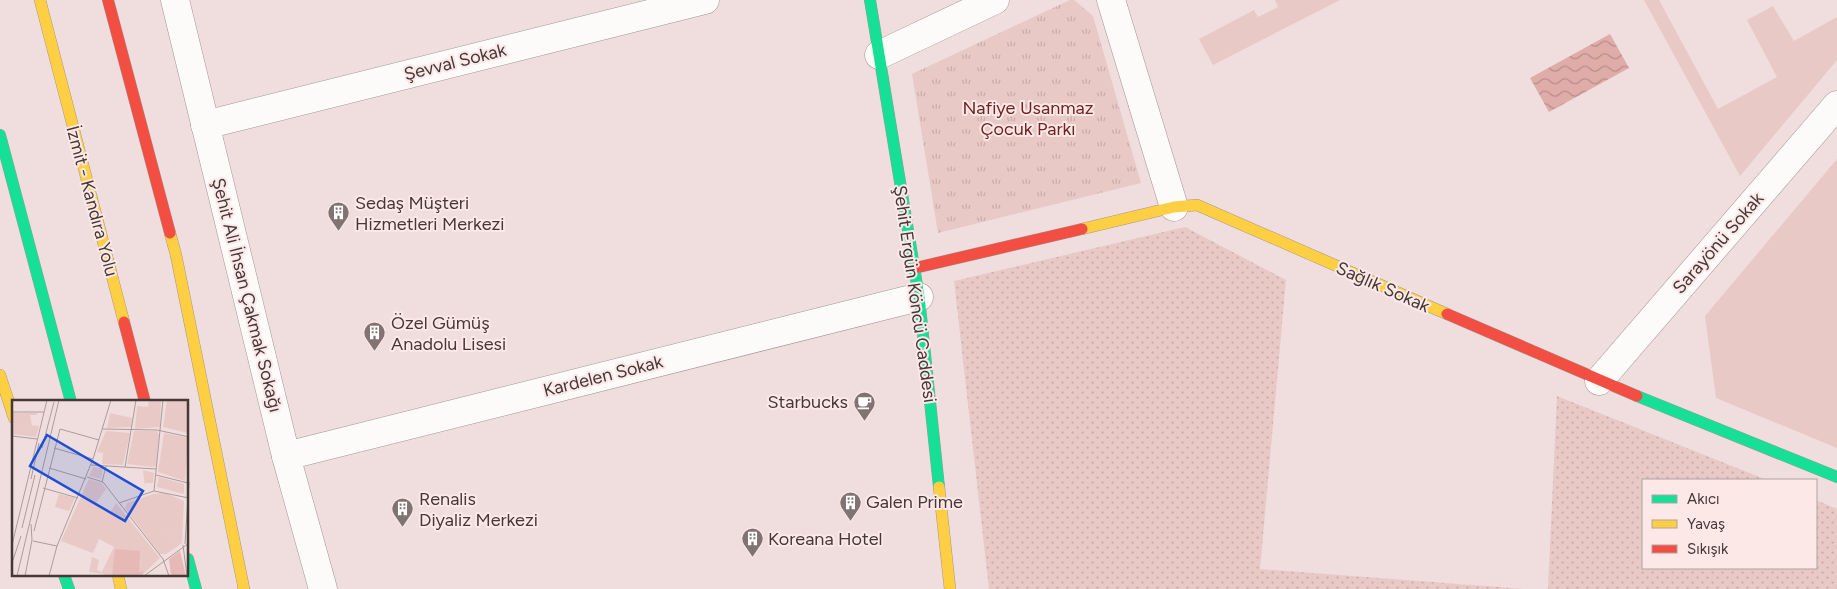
<svg xmlns="http://www.w3.org/2000/svg" width="1837" height="589" font-family="Figtree,sans-serif">
	<style>
		.grass { fill: url(#grass-dots) }
		.park { fill: url(#park-tufts) }
		.garden { fill: #e8c9c6 }
		.water { fill: url(#water-waves) }
		.lines { fill: none; stroke-linecap: round; stroke-linejoin: round }
		.street-casing { stroke: #a39695; stroke-width: 29 }
		.fast-casing { stroke: #a39695; stroke-width: 12 }
		.slow-casing { stroke: #a39695; stroke-width: 12 }
		.jam-casing { stroke: #a39695; stroke-width: 12 }
		.street { stroke: #fdfafa; stroke-width: 28 }
		.fast { stroke: #16e098; stroke-width: 11 }
		.slow { stroke: #ffcf43; stroke-width: 11 }
		.jam { stroke: #f24e42; stroke-width: 11 }
		.labels { text-anchor: middle; stroke-width: 4; stroke-linejoin: round; paint-order: stroke }
		.street-label { font-size: 18px; fill: #453937; stroke: #fbe8e7 }
		.park-label { font-size: 18px; fill: #712222; stroke: #fbe8e7 }
		.poi-label { font-size: 18px; fill: #453937; stroke: #fbe8e7; text-anchor: start }
		.inset-road { fill: none; stroke: #ab9c9b; stroke-width: 1 }
		.view { fill: #1d4ed8; fill-opacity: 0.15; stroke: #1d4ed8; stroke-width: 2.5 }
		.inset-edge { fill: none; stroke: #453937; stroke-width: 2.5 }
	</style>
	<defs>
		<pattern id="grass-dots" width="8" height="8" patternUnits="userSpaceOnUse" patternTransform="scale(1.25)"><rect width="8" height="8" fill="#e8c9c6"/><path d="M2 2h.1M6 6h.1" fill="none" stroke="#c8adab" stroke-width="1.8" stroke-linecap="round"/></pattern>
		<pattern id="park-tufts" width="24" height="20" patternUnits="userSpaceOnUse" patternTransform="scale(1.25)"><rect width="24" height="20" fill="#e8c9c6"/><path d="M3 7l-1-3M5 7V3M7 7l1-3M15 17l-1-3M17 17v-4M19 17l1-3" fill="none" stroke="#c8adab"/></pattern>
		<pattern id="water-waves" width="16" height="10" patternUnits="userSpaceOnUse" patternTransform="scale(1.25)"><rect width="16" height="10" fill="#e0aca8"/><path d="M0 5q4-4 8 0t8 0" fill="none" stroke="#b78d8a"/></pattern>
	</defs>
	<rect width="100%" height="100%" fill="#efdedd"/>
	<g class="grass">
		<path d="M 1185,227 L 1286,280 L 1260,569 L 1524,589 L 989,589 L 954,281 Z"/>
		<path d="M 1557,396 L 1767,480 L 1643,480 L 1643,568 L 1816,568 L 1816,500 L 1837,509 L 1837,589 L 1548,589 Z"/>
	</g>
	<path class="park" d="M 1070,0 L 1074,0 L 1093,16 L 1141,183 L 938,233 L 912,74 Z"/>
	<g class="garden">
		<path d="M 1275,0 L 1340,0 L 1213,65 L 1199,39 L 1254,10 L 1258,17 L 1278,7 Z"/>
		<path d="M 1644,0 L 1659,0 L 1718,109 L 1777,77 L 1747,20 L 1773,6 L 1794,41 L 1837,17 L 1837,60 L 1740,176 Z"/>
		<path d="M 1837,159 L 1837,448 L 1716,398 L 1705,316 Z"/>
	</g>
	<path class="water" d="M 1610,34 L 1629,68 L 1549,112 L 1530,78 Z"/>
	<g class="lines">
		<defs>
			<g id="street">
				<path d="M 175,0 L 286,456 L 323,589"/>
				<path d="M 1111,0 L 1174,207"/>
				<path d="M 879,55 L 995,0"/>
				<path d="M 205,125 L 705,0"/>
				<path d="M 1599,381 L 1837,105"/>
				<path d="M 286,456 L 919,297"/>
			</g>
			<g id="fast">
				<path d="M 870,0 L 919,297 L 939,487"/>
				<path d="M 0,135 L 71,402"/>
				<path d="M 1637,396 L 1837,477"/>
				<path d="M 188,559 L 196,589"/>
				<path d="M 64,575 L 69,589"/>
			</g>
			<g id="slow">
				<path d="M 40,0 L 124,322"/>
				<path d="M 1082,229 L 1174,207 L 1197,205 L 1447,314"/>
				<path d="M 170,233 L 176,255 L 244,589"/>
				<path d="M 0,375 L 14,418"/>
				<path d="M 939,487 L 950,589"/>
				<path d="M 118,575 L 121,589"/>
			</g>
			<g id="jam">
				<path d="M 108,0 L 170,233"/>
				<path d="M 915,268 L 1082,229"/>
				<path d="M 1447,314 L 1637,396"/>
				<path d="M 124,322 L 145,402"/>
			</g>
		</defs>
		<use href="#street" class="street-casing"/>
		<use href="#fast" class="fast-casing"/>
		<use href="#slow" class="slow-casing"/>
		<use href="#jam" class="jam-casing"/>
		<use href="#street" class="street"/>
		<use href="#fast" class="fast"/>
		<use href="#slow" class="slow"/>
		<use href="#jam" class="jam"/>
	</g>
	<defs>
		<symbol id="building-pin" viewBox="-11 -11 22 30"><path d="M0 17L-7.5 6A9.5 9.5 0 1 1 7.5 6Z" fill="#807371" stroke="#fbe8e7"/><path d="M-4-6H4V6H1V3H-1V6H-4ZM-2.5-4.3h1.7v1.8h-1.7ZM.8-4.3h1.7v1.8H.8ZM-2.5-1h1.7V.8h-1.7ZM.8-1h1.7V.8H.8Z" fill="#fff"/></symbol>
		<symbol id="cafe-pin" viewBox="-11 -11 22 30"><path d="M0 17L-7.5 6A9.5 9.5 0 1 1 7.5 6Z" fill="#807371" stroke="#fbe8e7"/><path d="M-5.5-4.5H6V0H3Q3 3.5 0 3.5H-2.5Q-5.5 3.5-5.5 0ZM3-3.2v2h1.7v-2ZM-6 4.5H4V6H-6Z" fill="#fff"/></symbol>
	</defs>
	<g fill-rule="evenodd">
		<use href="#building-pin" x="326" y="200" width="25" height="34"/>
		<use href="#building-pin" x="362" y="320" width="25" height="34"/>
		<use href="#cafe-pin" x="852" y="390" width="25" height="34"/>
		<use href="#building-pin" x="838" y="490" width="25" height="34"/>
		<use href="#building-pin" x="390" y="496" width="25" height="34"/>
		<use href="#building-pin" x="740" y="526" width="25" height="34"/>
	</g>
	<g class="labels">
		<g class="street-label">
			<text transform="translate(455 62) rotate(-14)" y="6">Şevval Sokak</text>
			<text transform="translate(92 201) rotate(75)" y="6">İzmit - Kandıra Yolu</text>
			<text transform="translate(1718 243) rotate(-49)" y="6">Sarayönü Sokak</text>
			<text transform="translate(1383 287) rotate(24)" y="6">Sağlık Sokak</text>
			<text transform="translate(915 294) rotate(82)" y="6">Şehit Ergün Köncü Caddesi</text>
			<text transform="translate(247 295) rotate(76)" y="6">Şehit Ali İhsan Çakmak Sokağı</text>
			<text transform="translate(603 376) rotate(-14)" y="6">Kardelen Sokak</text>
		</g>
		<g class="park-label">
			<text x="1028" y="114">Nafiye Usanmaz<tspan x="1028" dy="21">Çocuk Parkı</tspan></text>
		</g>
		<g class="poi-label">
			<text x="355" y="209">Sedaş Müşteri<tspan x="355" dy="21">Hizmetleri Merkezi</tspan></text>
			<text x="391" y="329">Özel Gümüş<tspan x="391" dy="21">Anadolu Lisesi</tspan></text>
			<text x="848" y="408" text-anchor="end">Starbucks</text>
			<text x="419" y="505">Renalis<tspan x="419" dy="21">Diyaliz Merkezi</tspan></text>
			<text x="866" y="508">Galen Prime</text>
			<text x="768" y="545">Koreana Hotel</text>
		</g>
	</g>
	<g transform="translate(12 400)">
		<rect width="176" height="176" fill="#efdedd"/>
		<path d="M 0,24 L 27,26 L 24,37 L 0,34 ZM 77,79 L 90,83 L 94,89 L 84,103 L 98,113 L 104,103 L 148,158 L 129,176 L 90,176 L 92,174 L 77,172 L 80,157 L 87,160 L 85,170 L 90,172 L 102,147 L 87,139 L 81,153 L 49,141 ZM 47,94 L 63,98 L 57,111 L 43,107 ZM 171,121 L 170,143 L 163,148 L 153,135 Z" fill="#e8c9c6"/>
		<path d="M 103,149 L 128,151 L 127,172 L 132,171 L 129,176 L 100,176 ZM 168,151 L 174,176 L 159,176 L 157,159 Z" fill="#e6b9b6"/>
		<path d="M 81,67 L 91,68 L 89,79 L 77,76 ZM 147,77 L 172,84 L 172,94 L 145,87 Z" fill="#e8c9c6"/>
		<path d="M 137,0 L 149,0 L 148,27 L 123,29 L 125,6 L 136,7 ZM 155,0 L 176,0 L 176,33 L 151,27 ZM 0,13 L 25,13 L 25,15 L 18,15 L 20,26 L 0,24 ZM 98,13 L 120,18 L 119,27 L 95,28 ZM 94,31 L 118,33 L 111,65 L 90,64 L 91,53 L 85,52 ZM 122,31 L 145,31 L 147,35 L 144,66 L 140,67 L 115,64 ZM 152,33 L 176,38 L 173,81 L 146,72 ZM 131,70 L 142,73 L 141,83 L 133,83 L 133,88 ZM 153,93 L 172,101 L 171,121 L 153,135 L 163,148 L 154,154 L 148,154 L 113,108 L 115,103 L 141,94 Z" fill="#e8c9c6"/>
		<path class="inset-road" d="M 0,12 L 32,12M 91,29 L 145,30 L 177,37M 0,36 L 25,39M 30,48 L 42,2M 42,48 L 81,59M 79,65 L 144,69M 113,67 L 124,0M 37,68 L 74,79M 144,75 L 176,83M 75,77 L 91,82 L 151,159 L 157,176M 19,79 L 27,43M 90,82 L 94,66M 31,88 L 66,98M 142,91 L 151,0M 107,103 L 142,91 L 177,98M 19,124 L 20,140M 10,128 L 23,75M 22,131 L 48,29 L 87,40M 21,141 L 45,146M 173,144 L 177,82M 0,145 L 35,0M 171,145 L 175,176M 0,163 L 9,136M 5,176 L 47,0M 13,176 L 20,140M 37,176 L 45,146 L 81,59 L 99,0M 132,176 L 177,143"/>
		<path class="view" d="M 35,35 L 131,91 L 113,121 L 18,66 Z"/>
		<rect width="176" height="176" class="inset-edge"/>
	</g>
	<rect x="1642" y="479" width="175" height="90" fill="#fbe8e7" stroke="#b2a2a1"/>
	<rect x="1652" y="495" width="25" height="8" fill="#16e098" stroke="#b2a2a1"/>
	<text x="1687" y="504" font-size="15" fill="#453937">Akıcı</text>
	<rect x="1652" y="520" width="25" height="8" fill="#ffcf43" stroke="#b2a2a1"/>
	<text x="1687" y="529" font-size="15" fill="#453937">Yavaş</text>
	<rect x="1652" y="545" width="25" height="8" fill="#f24e42" stroke="#b2a2a1"/>
	<text x="1687" y="554" font-size="15" fill="#453937">Sıkışık</text>
</svg>
